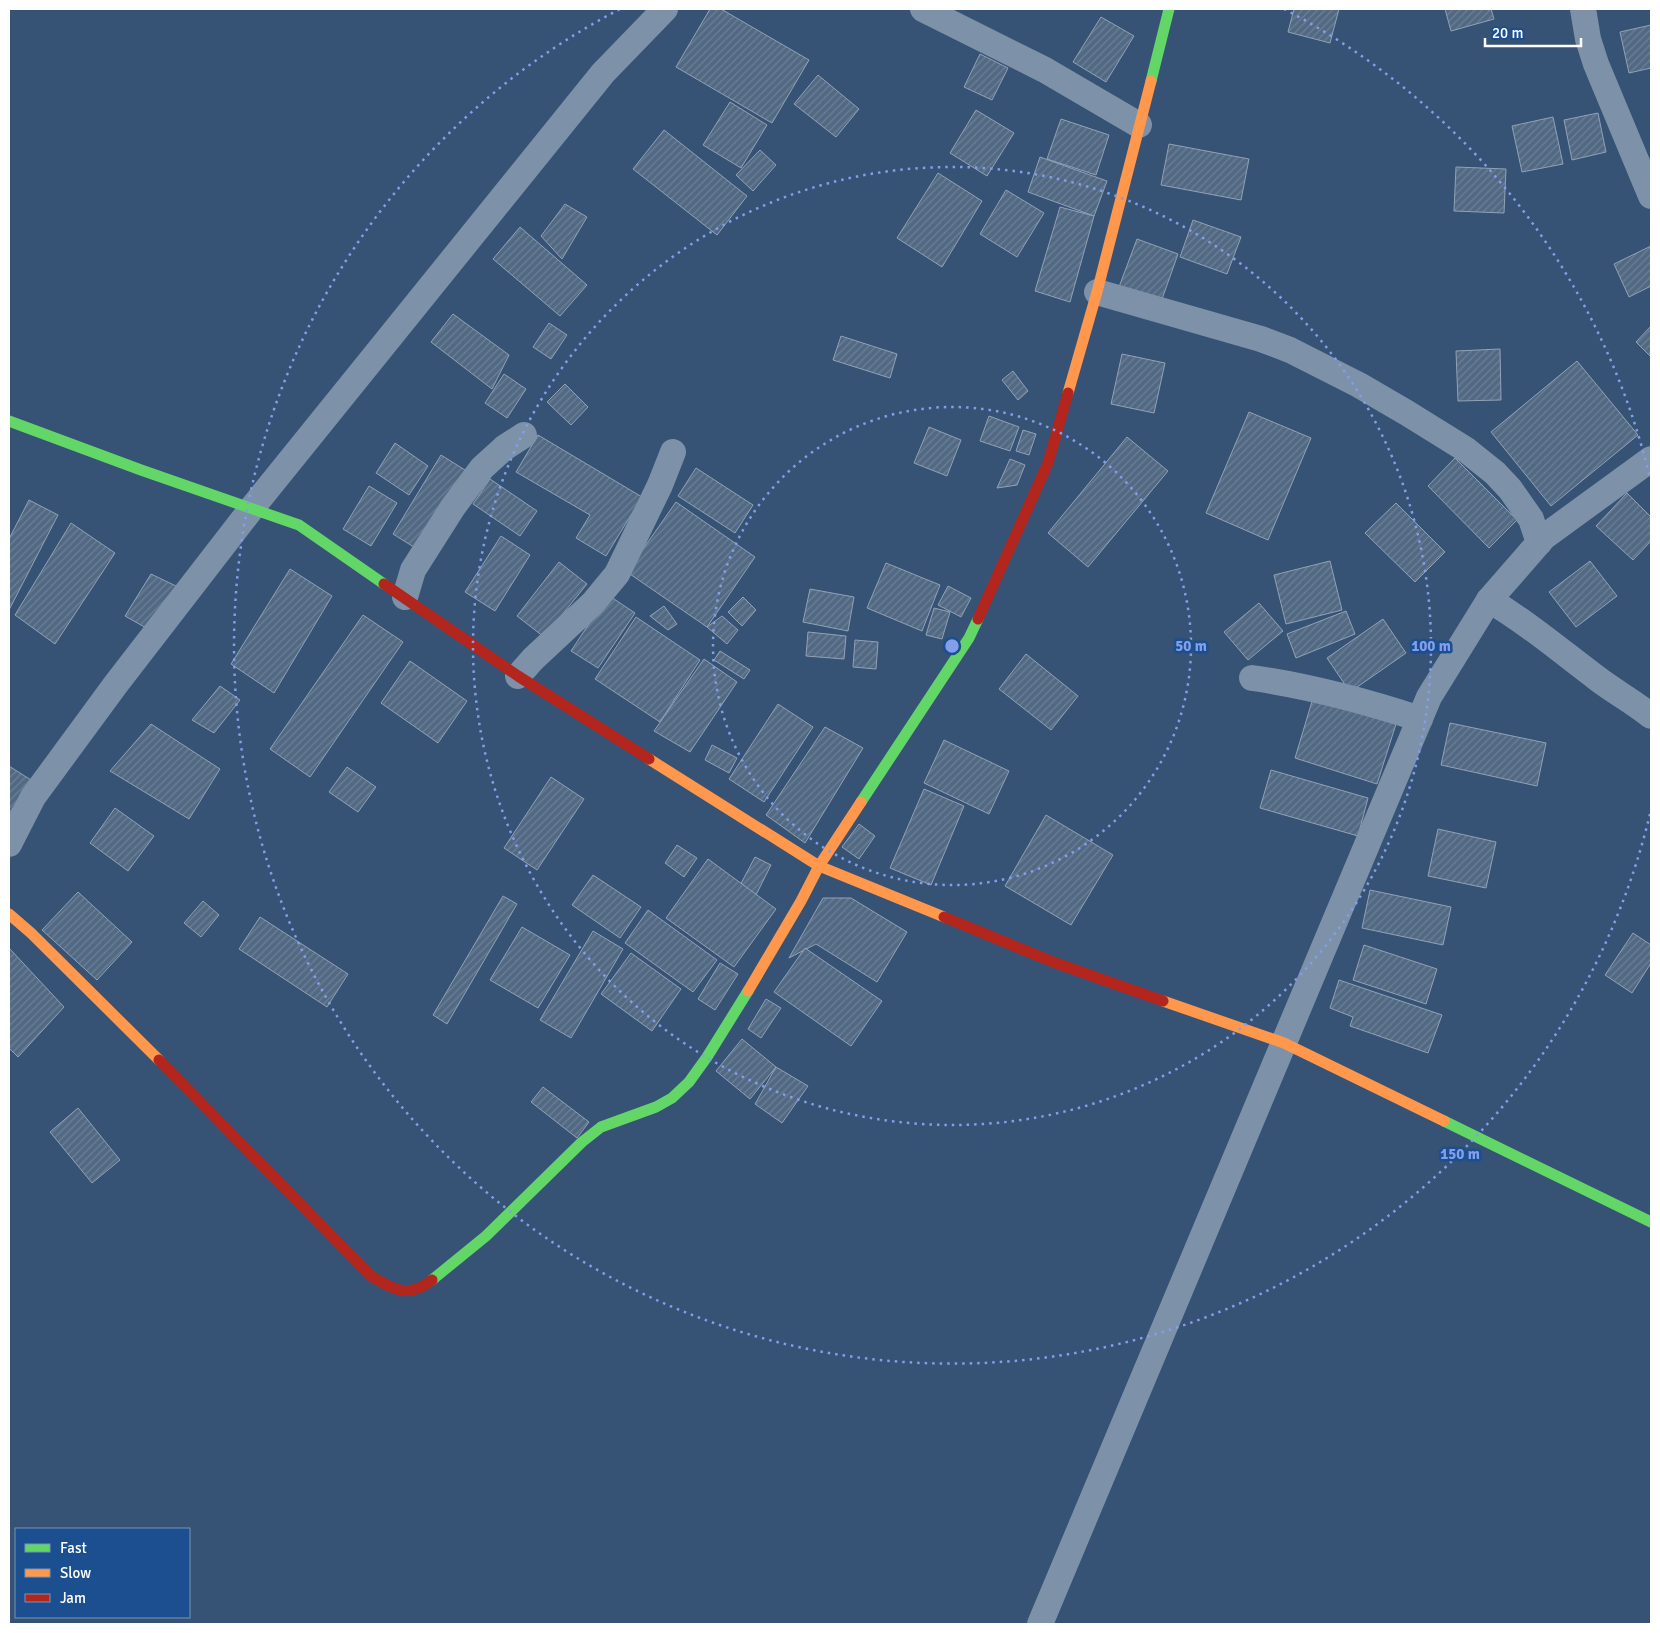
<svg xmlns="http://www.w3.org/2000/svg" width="1660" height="1633" font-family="Signika,sans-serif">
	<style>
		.building { fill: url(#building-hatch); stroke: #92a2b6 }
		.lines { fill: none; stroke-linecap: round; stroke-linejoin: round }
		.street { stroke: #7d92a8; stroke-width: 26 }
		.fast { stroke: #63d668; stroke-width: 11 }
		.slow { stroke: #ff974d; stroke-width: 11 }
		.jam { stroke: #b3261e; stroke-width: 11 }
		.ring { fill: none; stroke: #839eea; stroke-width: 2.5; stroke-dasharray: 2.5 5 }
		.centre { fill: #839eea; stroke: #1b4f8f; stroke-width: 2.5 }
		.ring-label { font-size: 15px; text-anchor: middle; font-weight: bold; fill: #839eea; stroke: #1b4f8f; stroke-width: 5; stroke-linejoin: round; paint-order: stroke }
	</style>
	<defs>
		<pattern id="building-hatch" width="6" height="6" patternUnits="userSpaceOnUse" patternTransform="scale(1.25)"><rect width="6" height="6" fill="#526984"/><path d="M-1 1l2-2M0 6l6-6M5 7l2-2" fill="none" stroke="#6c8096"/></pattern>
	</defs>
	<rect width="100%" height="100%" fill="#365274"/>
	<g class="building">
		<path d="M 710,9 L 721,9 L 809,60 L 772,123 L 676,67 Z"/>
		<path d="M 1294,9 L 1339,9 L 1330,43 L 1288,32 Z"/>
		<path d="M 1445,9 L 1491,9 L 1494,19 L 1451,31 Z"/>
		<path d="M 1101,17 L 1134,36 L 1106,82 L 1073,62 Z"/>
		<path d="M 1651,25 L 1651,68 L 1629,73 L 1620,32 Z"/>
		<path d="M 980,54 L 1008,68 L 992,100 L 964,87 Z"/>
		<path d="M 818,75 L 859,109 L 836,137 L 794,104 Z"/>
		<path d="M 730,102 L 767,125 L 741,168 L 703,145 Z"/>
		<path d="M 976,110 L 1014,133 L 987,176 L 950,153 Z"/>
		<path d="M 1598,113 L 1606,152 L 1572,160 L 1564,120 Z"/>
		<path d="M 1553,117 L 1563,164 L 1522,172 L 1512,126 Z"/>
		<path d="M 1061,119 L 1109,135 L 1096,175 L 1047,159 Z"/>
		<path d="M 664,130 L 747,196 L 717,235 L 633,169 Z"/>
		<path d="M 1169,144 L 1249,159 L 1241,200 L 1161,185 Z"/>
		<path d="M 760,150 L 776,165 L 753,191 L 736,175 Z"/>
		<path d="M 1040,157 L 1107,181 L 1094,216 L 1028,192 Z"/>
		<path d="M 1456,167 L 1506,169 L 1504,213 L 1454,211 Z"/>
		<path d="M 938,173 L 982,201 L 942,267 L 897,238 Z"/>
		<path d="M 1006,190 L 1044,213 L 1017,257 L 980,234 Z"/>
		<path d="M 565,204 L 587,217 L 562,259 L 541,236 Z"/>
		<path d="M 1060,207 L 1094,216 L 1070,302 L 1035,291 Z"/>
		<path d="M 1193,220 L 1241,237 L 1227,274 L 1180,257 Z"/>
		<path d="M 520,227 L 587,285 L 560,316 L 493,259 Z"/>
		<path d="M 1137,239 L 1178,254 L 1161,302 L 1119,287 Z"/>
		<path d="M 1651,246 L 1651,286 L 1629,297 L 1614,264 Z"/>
		<path d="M 453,314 L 509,355 L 492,389 L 431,342 Z"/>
		<path d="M 549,323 L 567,335 L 551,359 L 533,347 Z"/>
		<path d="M 1651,326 L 1651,357 L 1636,342 Z"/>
		<path d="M 841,336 L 897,354 L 890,378 L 833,360 Z"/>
		<path d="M 1500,349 L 1501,400 L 1458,401 L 1456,351 Z"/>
		<path d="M 1122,354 L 1165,363 L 1154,413 L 1111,404 Z"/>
		<path d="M 1577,361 L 1638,435 L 1551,506 L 1491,432 Z"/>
		<path d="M 1013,371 L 1028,391 L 1018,400 L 1002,380 Z"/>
		<path d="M 504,374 L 526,389 L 507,418 L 485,403 Z"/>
		<path d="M 565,384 L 588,407 L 571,425 L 547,402 Z"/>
		<path d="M 1249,412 L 1311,438 L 1268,540 L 1206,513 Z"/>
		<path d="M 989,416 L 1019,427 L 1010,451 L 980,441 Z"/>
		<path d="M 929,427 L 961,440 L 947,476 L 914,463 Z"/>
		<path d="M 1023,430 L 1036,434 L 1029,455 L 1016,451 Z"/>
		<path d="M 538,435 L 642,497 L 606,556 L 576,538 L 590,515 L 516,472 Z"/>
		<path d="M 1127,437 L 1168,471 L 1088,567 L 1048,533 Z"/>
		<path d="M 395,443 L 428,466 L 409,495 L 376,473 Z"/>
		<path d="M 441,455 L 465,470 L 417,549 L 393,534 Z"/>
		<path d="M 1455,458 L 1517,520 L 1489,548 L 1428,486 Z"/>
		<path d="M 1010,459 L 1025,465 L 1017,485 L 997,488 Z"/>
		<path d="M 696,468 L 753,505 L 735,533 L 678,496 Z"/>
		<path d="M 490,479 L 537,511 L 520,536 L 473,504 Z"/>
		<path d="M 369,486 L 397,503 L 371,546 L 343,529 Z"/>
		<path d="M 1627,493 L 1651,517 L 1651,541 L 1633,560 L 1596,526 Z"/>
		<path d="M 29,500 L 58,515 L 9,610 L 9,539 Z"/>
		<path d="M 676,502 L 755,557 L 707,627 L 627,572 Z"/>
		<path d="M 1396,503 L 1445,552 L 1415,582 L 1365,533 Z"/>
		<path d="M 71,523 L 115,553 L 55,644 L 15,615 Z"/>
		<path d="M 501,536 L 530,555 L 495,611 L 465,592 Z"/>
		<path d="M 1330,561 L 1342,610 L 1286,624 L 1274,575 Z"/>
		<path d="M 1590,561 L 1617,596 L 1576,627 L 1549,592 Z"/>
		<path d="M 559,562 L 587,584 L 544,637 L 517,616 Z"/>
		<path d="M 886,563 L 940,585 L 922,631 L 867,608 Z"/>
		<path d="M 290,569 L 332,596 L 274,693 L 231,664 Z"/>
		<path d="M 151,574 L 176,586 L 148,629 L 125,616 Z"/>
		<path d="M 948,586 L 971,598 L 961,617 L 938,605 Z"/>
		<path d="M 810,589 L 854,597 L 848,631 L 803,622 Z"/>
		<path d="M 608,595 L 635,613 L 598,668 L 571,651 Z"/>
		<path d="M 743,597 L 756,610 L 742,626 L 728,612 Z"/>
		<path d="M 1259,603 L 1283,631 L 1248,660 L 1224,632 Z"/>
		<path d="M 664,606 L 677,624 L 668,630 L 650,616 Z"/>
		<path d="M 934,608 L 950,612 L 942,639 L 926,635 Z"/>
		<path d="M 1346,611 L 1355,634 L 1296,658 L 1287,634 Z"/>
		<path d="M 363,615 L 403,642 L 310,777 L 270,749 Z"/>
		<path d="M 722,616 L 738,630 L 727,644 L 707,627 Z"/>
		<path d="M 636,617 L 700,660 L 660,722 L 595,679 Z"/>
		<path d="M 1383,619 L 1406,653 L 1350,692 L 1327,658 Z"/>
		<path d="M 808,632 L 846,636 L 844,659 L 806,656 Z"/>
		<path d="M 855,640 L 878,642 L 876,669 L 853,667 Z"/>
		<path d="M 720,651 L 750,670 L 744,679 L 714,660 Z"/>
		<path d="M 1026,654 L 1078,696 L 1051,730 L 999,689 Z"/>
		<path d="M 704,659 L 737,682 L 690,752 L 654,731 Z"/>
		<path d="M 410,661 L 467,701 L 438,743 L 381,703 Z"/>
		<path d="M 220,686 L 240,700 L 214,733 L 192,720 Z"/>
		<path d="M 1313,698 L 1396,724 L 1377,784 L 1295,758 Z"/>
		<path d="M 778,704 L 813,727 L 764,802 L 729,779 Z"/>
		<path d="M 1450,723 L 1546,743 L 1537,786 L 1441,765 Z"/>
		<path d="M 151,724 L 220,769 L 189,819 L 110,771 Z"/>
		<path d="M 825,727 L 863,748 L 805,843 L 766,815 Z"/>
		<path d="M 944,740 L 1009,771 L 989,814 L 924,783 Z"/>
		<path d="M 712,745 L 737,758 L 729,773 L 705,760 Z"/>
		<path d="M 9,766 L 31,780 L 9,814 Z"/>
		<path d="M 347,767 L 376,787 L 358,812 L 329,792 Z"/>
		<path d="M 1271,770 L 1368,798 L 1358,836 L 1260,808 Z"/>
		<path d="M 551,777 L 584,799 L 537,870 L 504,848 Z"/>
		<path d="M 924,789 L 964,806 L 931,885 L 890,868 Z"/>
		<path d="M 115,808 L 154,836 L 128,871 L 90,843 Z"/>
		<path d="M 1046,815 L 1113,855 L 1071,925 L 1005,886 Z"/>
		<path d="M 859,824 L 875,836 L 859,859 L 842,847 Z"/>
		<path d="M 1438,829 L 1496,842 L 1486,888 L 1428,876 Z"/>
		<path d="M 677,845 L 697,858 L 684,877 L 665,863 Z"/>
		<path d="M 755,857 L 771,865 L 754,899 L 737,891 Z"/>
		<path d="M 708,859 L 776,909 L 734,967 L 666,918 Z"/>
		<path d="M 593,875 L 641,907 L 620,938 L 572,905 Z"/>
		<path d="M 1370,890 L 1451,907 L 1443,945 L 1362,928 Z"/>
		<path d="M 78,892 L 132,942 L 97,980 L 42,930 Z"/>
		<path d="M 503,896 L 517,904 L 447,1024 L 433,1015 Z"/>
		<path d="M 823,898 L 851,898 L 907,932 L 877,982 L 816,944 L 789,958 Z"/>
		<path d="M 203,901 L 219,915 L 201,937 L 184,923 Z"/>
		<path d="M 648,910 L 717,960 L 693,992 L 625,943 Z"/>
		<path d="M 260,917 L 348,974 L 327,1007 L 239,949 Z"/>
		<path d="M 522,927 L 570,955 L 538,1008 L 490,980 Z"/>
		<path d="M 593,931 L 623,949 L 571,1038 L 540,1020 Z"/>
		<path d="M 1633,933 L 1651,945 L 1651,963 L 1632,993 L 1605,975 Z"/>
		<path d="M 1364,945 L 1437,969 L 1426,1004 L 1353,980 Z"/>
		<path d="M 9,948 L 64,1007 L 18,1057 L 9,1048 Z"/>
		<path d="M 805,948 L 882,1001 L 851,1046 L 774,992 Z"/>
		<path d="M 631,953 L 681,989 L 652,1031 L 601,994 Z"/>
		<path d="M 720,963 L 738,974 L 715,1010 L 698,999 Z"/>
		<path d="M 1339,980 L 1442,1015 L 1428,1053 L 1350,1026 L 1353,1017 L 1330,1008 Z"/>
		<path d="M 766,999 L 781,1008 L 761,1038 L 748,1029 Z"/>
		<path d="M 742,1039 L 776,1067 L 750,1099 L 716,1071 Z"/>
		<path d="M 776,1067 L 808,1086 L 782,1123 L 755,1104 Z"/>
		<path d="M 543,1087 L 589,1122 L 577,1138 L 531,1102 Z"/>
		<path d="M 78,1108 L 120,1160 L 92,1183 L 50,1132 Z"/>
	</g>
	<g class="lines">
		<g class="street">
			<path d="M 923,9 L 1045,70 L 1139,125"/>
			<path d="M 1583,9 L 1588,39 L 1596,64 L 1651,196"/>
			<path d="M 1097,292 L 1261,339 L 1290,350 L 1359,385 L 1407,413 L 1465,449 L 1495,473 L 1510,489 L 1531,519 L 1539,543"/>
			<path d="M 405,597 L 413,570 L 453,507 L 482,468 L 504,448 L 524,435"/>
			<path d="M 1489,600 C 1528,623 1562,652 1598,679 C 1615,692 1634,702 1651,716"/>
			<path d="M 518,676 L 533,659 L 593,603 L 617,574 L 660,485 L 673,452"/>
			<path d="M 1252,678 C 1309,686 1365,701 1420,719"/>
			<path d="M 9,844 L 33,797 L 116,684 L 252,508 L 603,73 L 665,9"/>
			<path d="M 1040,1624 L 1429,697 L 1489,600 L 1544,537 L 1651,459"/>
		</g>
		<g class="fast">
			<path d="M 1151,81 L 1169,9"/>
			<path d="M 9,421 L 141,470 L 299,525 L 384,584"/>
			<path d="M 861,802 L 969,638 L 978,619"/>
			<path d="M 1444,1121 L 1651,1222"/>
			<path d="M 432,1280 L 486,1236 L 582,1142 L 601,1127 L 656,1107 L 672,1098 L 689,1082 L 707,1057 L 748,991"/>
		</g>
		<g class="slow">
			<path d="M 1068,393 L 1097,292 L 1151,81"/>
			<path d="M 649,759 L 819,866 L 944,917"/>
			<path d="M 9,914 L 31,933 L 159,1060"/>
			<path d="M 748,991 L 801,901 L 819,866 L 861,802"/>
			<path d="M 1163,1001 L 1284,1043 L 1444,1121"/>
		</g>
		<g class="jam">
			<path d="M 384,584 L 518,676 L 649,759"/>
			<path d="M 978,619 L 1048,463 L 1068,393"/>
			<path d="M 944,917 L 1053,962 L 1163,1001"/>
			<path d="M 159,1060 L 371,1276 C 395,1290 408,1299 432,1280"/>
		</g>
	</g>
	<g class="ring">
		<circle cx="952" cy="646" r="239"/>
		<circle cx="952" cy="646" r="479"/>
		<path d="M1650 814A718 718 0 1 1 620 9M1284 9A718 718 0 0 1 1650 478"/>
	</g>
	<circle cx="952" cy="646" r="8" class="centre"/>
	<g class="ring-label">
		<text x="1191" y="651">50 m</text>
		<text x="1431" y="651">100 m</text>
		<text x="1460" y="1159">150 m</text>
	</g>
	<rect width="1660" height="1633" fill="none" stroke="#ffffff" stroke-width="20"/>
	<rect x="15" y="1528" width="175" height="90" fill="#1b4f8f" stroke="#7695bc"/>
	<rect x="25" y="1544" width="25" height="8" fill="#63d668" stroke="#7695bc"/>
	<text x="60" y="1553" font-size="15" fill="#ffffff">Fast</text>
	<rect x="25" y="1569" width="25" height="8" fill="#ff974d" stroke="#7695bc"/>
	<text x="60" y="1578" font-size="15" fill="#ffffff">Slow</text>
	<rect x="25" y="1594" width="25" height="8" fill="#b3261e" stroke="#7695bc"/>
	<text x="60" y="1603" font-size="15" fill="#ffffff">Jam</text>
	<path d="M1485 38v8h96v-8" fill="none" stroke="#ffffff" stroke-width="2.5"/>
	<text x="1492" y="38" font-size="15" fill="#ffffff" stroke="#1b4f8f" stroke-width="4" paint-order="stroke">20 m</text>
</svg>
